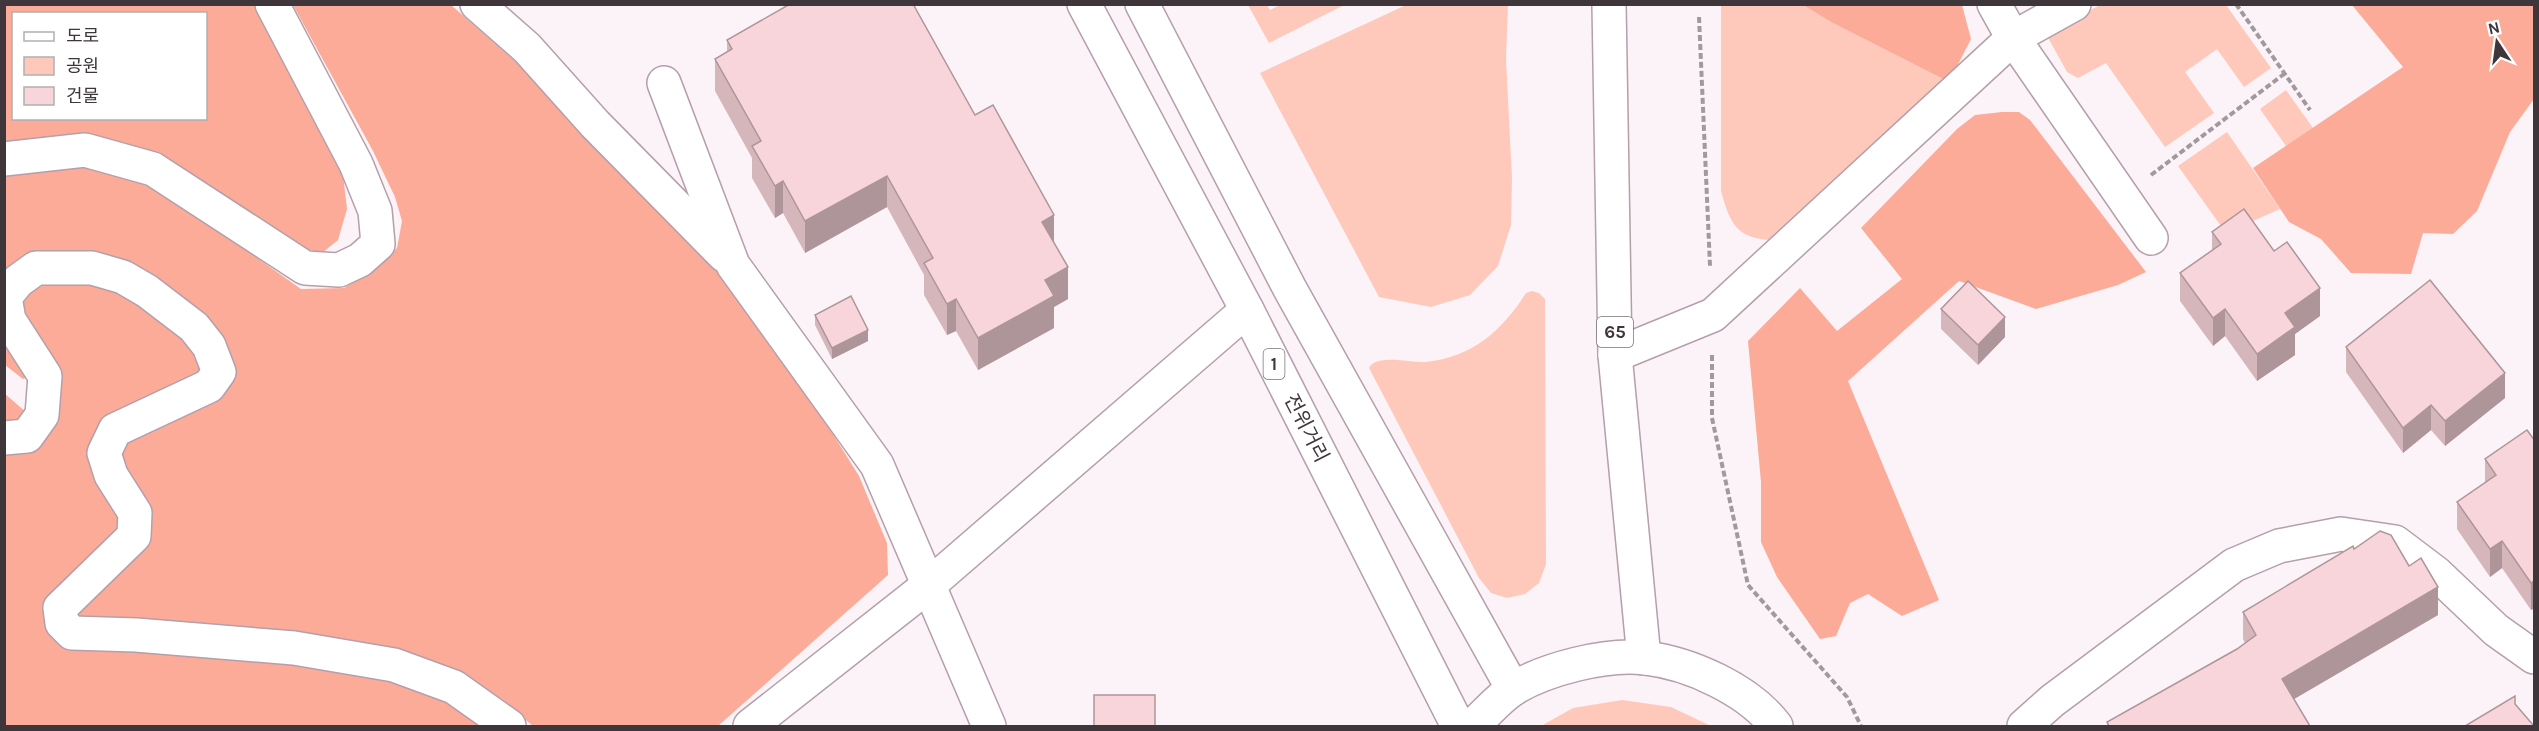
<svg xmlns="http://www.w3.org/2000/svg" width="2539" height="731" font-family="Karla,'Noto Sans KR',sans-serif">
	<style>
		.green { fill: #fec9bb }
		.forest { fill: #fbab97; fill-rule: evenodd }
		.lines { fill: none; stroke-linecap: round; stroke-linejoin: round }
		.minor-casing { stroke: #b49fab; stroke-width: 36 }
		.major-casing { stroke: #b49fab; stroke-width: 36 }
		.path { stroke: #a2999e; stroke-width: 4; stroke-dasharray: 6 3; stroke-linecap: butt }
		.minor { stroke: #fff; stroke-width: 33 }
		.major { stroke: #fff; stroke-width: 33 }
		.wall { fill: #d5b7bb }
		.shaded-wall { fill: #ae9599 }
		.building { fill: #f8d5da; stroke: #ae9599; stroke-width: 1.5 }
		.labels { text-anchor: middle; stroke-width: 4.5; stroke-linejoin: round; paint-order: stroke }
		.shield { fill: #fff; stroke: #797276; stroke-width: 1.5 }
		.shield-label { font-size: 18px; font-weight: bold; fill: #3f363b }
		.street-label { font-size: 20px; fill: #3f363b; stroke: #fff }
	</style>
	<rect width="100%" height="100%" fill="#fcf3f8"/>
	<g class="green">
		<path d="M 1248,5 L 1267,5 L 1270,10 L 1280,5 L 1344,5 L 1269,43 Z"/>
		<path d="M 1406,5 L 1508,5 L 1506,59 L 1512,178 L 1511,225 L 1498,266 L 1470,295 L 1431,307 L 1379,297 L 1260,73 Z"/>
		<path d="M 1721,5 L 1803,5 L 1831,22 L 1949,82 L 1773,240 C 1737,239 1730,224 1721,191 Z"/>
		<path d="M 2100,5 L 2226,5 L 2271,68 L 2244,87 L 2217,49 L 2185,72 L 2214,113 L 2165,147 L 2106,63 L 2078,78 L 2067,72 L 2046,34 Z"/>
		<path d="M 2286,90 L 2313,128 L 2286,146 L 2260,109 Z"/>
		<path d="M 2227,132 L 2280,209 L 2226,233 L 2178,166 Z"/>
		<path d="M 1532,291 L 1539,293 L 1545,299 L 1546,564 L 1539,583 L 1525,594 L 1507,598 L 1491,593 L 1479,578 L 1369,368 C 1376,353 1412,363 1426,362 C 1472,357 1502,331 1526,293 Z"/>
		<path d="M 1622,700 L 1671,707 L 1711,726 L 1541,726 L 1573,708 Z"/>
	</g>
	<g class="forest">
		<path d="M 4,5 L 256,5 L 343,175 L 347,209 L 338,240 L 322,253 L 305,249 L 149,153 L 5,145 ZM 14,14 L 206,14 L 206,118 L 14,118 Z"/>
		<path d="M 293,5 L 451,5 L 523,68 L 730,285 L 793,370 L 859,476 L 887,543 L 888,575 L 718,726 L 533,726 L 516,712 L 459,677 L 78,624 L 72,609 L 144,544 L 117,457 L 125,443 L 227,374 L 150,280 L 5,285 L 5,172 L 85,164 L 162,191 L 301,289 L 344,288 L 373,271 L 397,248 L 402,221 L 395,197 L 373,151 Z"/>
		<path d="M 1803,5 L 1962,5 L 1971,39 L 1949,82 L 1831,22 Z"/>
		<path d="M 2352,5 L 2534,5 L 2534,99 L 2510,132 L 2477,211 L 2453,234 L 2423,233 L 2411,274 L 2351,273 L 2321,239 L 2289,222 L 2253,168 L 2403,67 Z"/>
		<path d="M 2002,112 L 2019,112 L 2030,120 L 2146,272 L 2118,285 L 2036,309 L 1959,281 L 1848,381 L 1939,600 L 1902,616 L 1868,594 L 1850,603 L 1836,636 L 1820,639 L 1777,577 L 1761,542 L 1761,482 L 1748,341 L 1800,288 L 1837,331 L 1902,279 L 1861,228 L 1957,129 L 1975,115 Z"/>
		<path d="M 94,278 L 192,334 L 208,371 L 107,421 L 121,533 L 50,605 L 140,647 L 393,674 L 445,699 L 479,726 L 5,726 L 4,448 L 50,422 L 18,312 L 24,285 Z"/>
		<path d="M 4,326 L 32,375 L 23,379 L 5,365 Z"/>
		<path d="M 4,393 L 27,413 L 15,426 L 4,428 Z"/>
	</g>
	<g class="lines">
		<defs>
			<g id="minor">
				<path d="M 477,4 L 527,48 L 595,124 L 724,255"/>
				<path d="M 1994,4 L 2013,38 L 2151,238"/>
				<path d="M 664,83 L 733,265 L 877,465 L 989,726"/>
				<path d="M 4,159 L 85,150 L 153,169 L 305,268 L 339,270 L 360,260 L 378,244 L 375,211 L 356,164 L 272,4"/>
				<path d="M 1615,355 L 1713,315 L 2013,38 L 2074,4"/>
				<path d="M 4,438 L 27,436 L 42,415 L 45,376 L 9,320 L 5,297 L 18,281 L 36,268 L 92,268 L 123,277 L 147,291 L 194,327 L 209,346 L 219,372 L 209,386 L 115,430 L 104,453 L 111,475 L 135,513 L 134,536 L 60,608 L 62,623 L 72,633 L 136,635 L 294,648 L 394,665 L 454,687 L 509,726"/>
				<path d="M 750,726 L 929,585 L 1247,310"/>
				<path d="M 2024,726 L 2052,701 L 2234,565 L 2279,546 L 2341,534 L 2395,542 L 2436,573 L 2496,630 L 2534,657"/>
			</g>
			<g id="major">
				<path d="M 1084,4 L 1247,310 L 1458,726"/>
				<path d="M 1142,4 L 1290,289 L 1513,689"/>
				<path d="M 1609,4 L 1615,355 L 1644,658"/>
				<path d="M 1472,726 C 1485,715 1498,699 1513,689 C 1545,669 1607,653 1645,658 C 1690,663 1749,690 1776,726"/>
			</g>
		</defs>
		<use href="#minor" class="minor-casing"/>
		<use href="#major" class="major-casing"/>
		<g class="path">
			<path d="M 2236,4 L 2310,110"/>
			<path d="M 1699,17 L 1710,266"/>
			<path d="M 2151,175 L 2284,74"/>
			<path d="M 1712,355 L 1712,418 L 1748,585 L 1847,697 L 1861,726"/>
		</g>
		<use href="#minor" class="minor"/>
		<use href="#major" class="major"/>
	</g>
	<g class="wall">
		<path d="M 727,40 L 975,115 L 1054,242 L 1068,299 L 1054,307 L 1054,328 L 978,370 L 956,331 L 947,335 L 924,295 L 924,275 L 887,207 L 805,253 L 783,213 L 775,218 L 752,178 L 752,158 L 715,91 L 715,59 L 727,52 Z"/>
		<path d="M 2212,232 L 2320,316 L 2295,334 L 2295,355 L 2257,381 L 2225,336 L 2213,346 L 2180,301 L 2180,273 L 2212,251 Z"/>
		<path d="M 1941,309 L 2005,337 L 1978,365 L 1941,329 Z"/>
		<path d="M 815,315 L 868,341 L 832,359 L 815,325 Z"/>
		<path d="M 2346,347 L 2505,398 L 2445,446 L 2431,430 L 2403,453 L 2346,372 Z"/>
		<path d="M 2535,441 L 2535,608 L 2531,610 L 2502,568 L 2490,577 L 2457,529 L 2457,502 L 2485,483 L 2485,459 Z"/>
		<path d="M 2354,549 L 2438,615 L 2294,699 L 2310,726 L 2107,726 L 2107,722 L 2237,649 L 2245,643 L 2243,639 L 2243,612 Z"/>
	</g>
	<g class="shaded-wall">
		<path d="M 887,176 L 887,207 L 805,253 L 805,221 Z"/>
		<path d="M 783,181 L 783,213 L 775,218 L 775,186 Z"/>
		<path d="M 1054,215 L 1054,247 L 1042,222 Z"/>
		<path d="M 1068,267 L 1068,299 L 1054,307 L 1054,328 L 978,370 L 978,338 L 1045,280 Z"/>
		<path d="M 2320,288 L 2320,316 L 2295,334 L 2295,355 L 2257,381 L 2257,354 L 2285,313 Z"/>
		<path d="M 956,299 L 956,331 L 947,335 L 947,304 Z"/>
		<path d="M 2225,309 L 2225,336 L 2213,346 L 2213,318 Z"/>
		<path d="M 2005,317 L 2005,337 L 1978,365 L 1978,345 Z"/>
		<path d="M 868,330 L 868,341 L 832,359 L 832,348 Z"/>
		<path d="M 2505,373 L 2505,398 L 2445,446 L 2445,421 Z"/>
		<path d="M 2431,405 L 2431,430 L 2403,453 L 2403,428 Z"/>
		<path d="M 2502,541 L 2502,568 L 2490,577 L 2490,549 Z"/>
		<path d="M 2535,580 L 2535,608 L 2531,610 L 2531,583 Z"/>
		<path d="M 2438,587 L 2438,615 L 2282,706 L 2282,679 Z"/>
	</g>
	<g class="building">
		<path d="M 790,4 L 913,4 L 975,115 L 993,105 L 1054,215 L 1042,222 L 1068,267 L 1045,280 L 1054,296 L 978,338 L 956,299 L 947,304 L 924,263 L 933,258 L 887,176 L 805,221 L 783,181 L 775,186 L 752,146 L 761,141 L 715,59 L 732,49 L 727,40 Z"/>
		<path d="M 2244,209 L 2274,251 L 2287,242 L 2320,288 L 2285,313 L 2295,327 L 2257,354 L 2225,309 L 2213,318 L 2180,273 L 2221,244 L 2212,232 Z"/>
		<path d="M 2430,280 L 2505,373 L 2445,421 L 2431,405 L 2403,428 L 2346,347 Z"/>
		<path d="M 1968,281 L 2005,317 L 1978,345 L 1941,309 Z"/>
		<path d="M 851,296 L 868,330 L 832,348 L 815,315 Z"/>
		<path d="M 2527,430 L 2535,441 L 2535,580 L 2531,583 L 2502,541 L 2490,549 L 2457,502 L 2496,475 L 2485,459 Z"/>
		<path d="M 2380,531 L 2391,535 L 2409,566 L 2421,558 L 2438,587 L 2282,679 L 2310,726 L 2109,726 L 2107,722 L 2237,649 L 2256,635 L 2243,612 L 2353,546 L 2354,549 Z"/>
		<rect x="1094" y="695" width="61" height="31"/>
		<path d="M 2515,696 L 2515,704 L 2534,726 L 2465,726 Z"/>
	</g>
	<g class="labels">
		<g class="shield">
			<rect x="1597" y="317" width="36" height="30" rx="4.5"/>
			<rect x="1263.5" y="349" width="21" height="30" rx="4.5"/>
		</g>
		<g class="shield-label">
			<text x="1615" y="338">65</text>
			<text x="1274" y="370">1</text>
		</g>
		<g class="street-label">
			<text transform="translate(1307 428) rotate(63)" y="7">전위거리</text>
		</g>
	</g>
	<rect width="2539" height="731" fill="none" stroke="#3f363b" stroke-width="12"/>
	<rect x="12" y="12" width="195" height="108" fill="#ffffff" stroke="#b2afb1" stroke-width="1.5"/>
	<rect x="24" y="32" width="30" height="9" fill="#ffffff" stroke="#b2afb1" stroke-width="1.5"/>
	<text x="66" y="42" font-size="18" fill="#3f363b">도로</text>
	<rect x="24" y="57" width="30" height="18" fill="#fec9bb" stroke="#b2afb1" stroke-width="1.5"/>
	<text x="66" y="72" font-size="18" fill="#3f363b">공원</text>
	<rect x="24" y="87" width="30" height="18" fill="#f8d5da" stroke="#b2afb1" stroke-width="1.5"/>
	<text x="66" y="102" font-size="18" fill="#3f363b">건물</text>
	<g transform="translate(2497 42) rotate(347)" stroke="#ffffff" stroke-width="4.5" paint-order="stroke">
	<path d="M0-4.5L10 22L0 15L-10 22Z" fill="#3f363b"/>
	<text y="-9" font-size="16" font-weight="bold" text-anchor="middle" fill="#3f363b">N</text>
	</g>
</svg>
